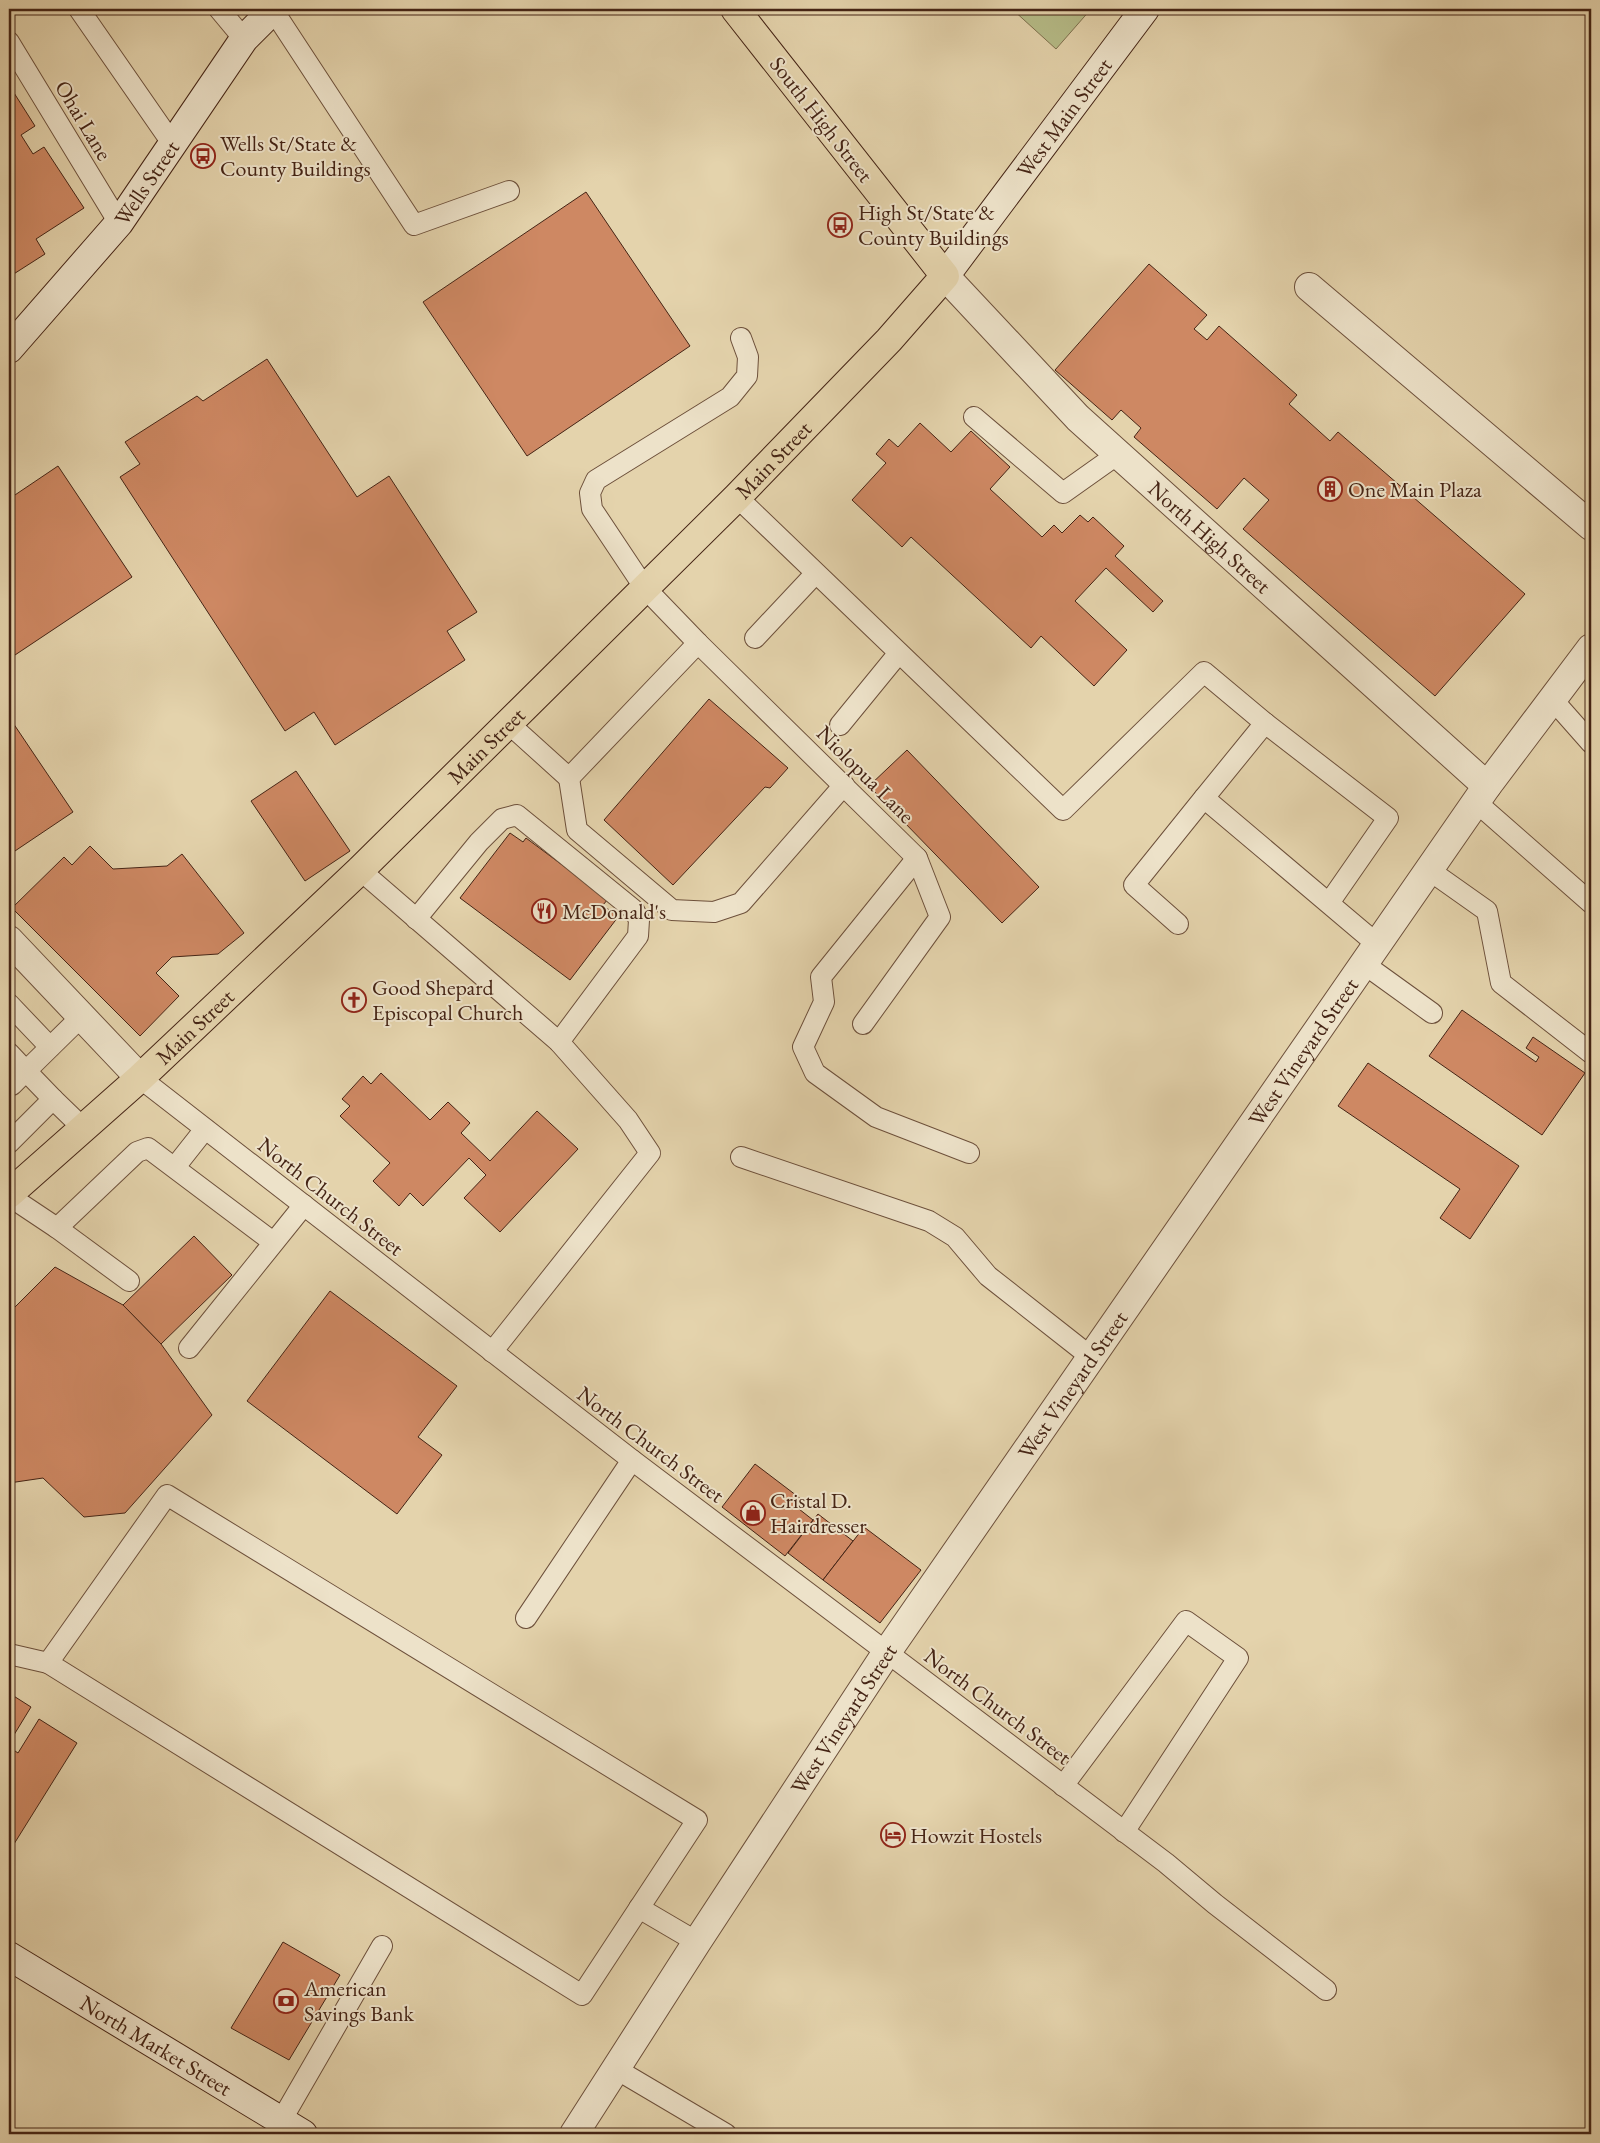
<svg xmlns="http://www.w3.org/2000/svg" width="1600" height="2143" font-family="'EB Garamond',serif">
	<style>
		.green { fill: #b6bc88; stroke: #7e704e }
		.building { fill: #ce8863; stroke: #452415 }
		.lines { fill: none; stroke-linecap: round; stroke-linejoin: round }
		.lane-casing { stroke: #6d503b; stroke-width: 22 }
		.street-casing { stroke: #6d503b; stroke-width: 30 }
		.secondary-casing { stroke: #452415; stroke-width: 30 }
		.primary-casing { stroke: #452415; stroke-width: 30 }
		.lane { stroke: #ede2c9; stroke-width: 20 }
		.street { stroke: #ede2c9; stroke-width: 28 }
		.secondary { stroke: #ede2c9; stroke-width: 28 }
		.primary { stroke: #e4d3ac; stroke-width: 28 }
		.labels { text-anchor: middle; stroke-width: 4; stroke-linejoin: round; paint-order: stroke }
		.street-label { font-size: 22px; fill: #452415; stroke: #ede2c9 }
		.poi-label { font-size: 22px; fill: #452415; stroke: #ede2c9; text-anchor: start }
	</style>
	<rect width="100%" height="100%" fill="#e4d3ac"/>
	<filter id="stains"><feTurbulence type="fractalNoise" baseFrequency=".004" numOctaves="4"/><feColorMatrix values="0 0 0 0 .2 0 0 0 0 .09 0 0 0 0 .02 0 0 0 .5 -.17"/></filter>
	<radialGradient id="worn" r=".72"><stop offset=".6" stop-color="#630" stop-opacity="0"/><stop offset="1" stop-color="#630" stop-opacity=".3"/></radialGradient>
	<path class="green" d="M 1012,9 L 1091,9 L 1056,49 Z"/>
	<g class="building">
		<path d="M 9,85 L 35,126 L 21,135 L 33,154 L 44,147 L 84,208 L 36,239 L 45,254 L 9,277 Z"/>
		<path d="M 586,192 L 690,346 L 527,456 L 423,302 Z"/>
		<path d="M 1149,264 L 1207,315 L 1194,329 L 1207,340 L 1219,326 L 1297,395 L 1289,404 L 1330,441 L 1338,432 L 1525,594 L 1435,696 L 1243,529 L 1269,500 L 1244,478 L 1217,509 L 1134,437 L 1141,428 L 1121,410 L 1112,420 L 1055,370 Z"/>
		<path d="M 267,359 L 357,497 L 389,476 L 477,612 L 447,631 L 465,660 L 335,745 L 314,712 L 285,731 L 120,477 L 140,464 L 125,442 L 197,396 L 203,401 Z"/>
		<path d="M 920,423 L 951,452 L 971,431 L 1010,467 L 990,489 L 1042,537 L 1054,525 L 1062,533 L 1080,515 L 1088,522 L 1093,517 L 1124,546 L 1115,556 L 1163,601 L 1153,612 L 1106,568 L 1075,601 L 1127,650 L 1094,686 L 1041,636 L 1031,648 L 911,537 L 902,547 L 852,500 L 886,463 L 876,454 L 889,439 L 898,447 Z"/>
		<path d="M 58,466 L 132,577 L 9,659 L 9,499 Z"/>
		<path d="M 709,699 L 788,768 L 770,788 L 765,787 L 673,885 L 604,820 Z"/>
		<path d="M 9,717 L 73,812 L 9,855 Z"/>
		<path d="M 907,750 L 1039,887 L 1002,923 L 869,786 Z"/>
		<path d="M 296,771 L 350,851 L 305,881 L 251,801 Z"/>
		<path d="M 510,833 L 523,842 L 526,838 L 608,899 L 603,905 L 618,917 L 570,980 L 460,898 Z"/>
		<path d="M 90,846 L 113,869 L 167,866 L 182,854 L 244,933 L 218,954 L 172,957 L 156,973 L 179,996 L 140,1036 L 12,908 L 64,857 L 72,865 Z"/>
		<path d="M 1591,978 L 1591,988 L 1586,984 Z"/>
		<path d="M 1462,1010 L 1536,1062 L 1539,1057 L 1526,1048 L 1533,1037 L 1585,1073 L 1542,1135 L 1429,1056 Z"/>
		<path d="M 1368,1063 L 1519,1166 L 1470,1239 L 1440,1218 L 1460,1189 L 1338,1106 Z"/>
		<path d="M 381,1073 L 430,1120 L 448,1102 L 470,1123 L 461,1133 L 490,1161 L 537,1111 L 578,1149 L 500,1232 L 464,1198 L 486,1175 L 469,1158 L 423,1206 L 410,1193 L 399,1206 L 373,1181 L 390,1163 L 340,1116 L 350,1106 L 342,1099 L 363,1076 L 371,1084 Z"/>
		<path d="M 1591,1175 L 1591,1185 L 1586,1181 Z"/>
		<path d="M 194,1236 L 232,1275 L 161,1344 L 123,1305 Z"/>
		<path d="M 55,1267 L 123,1305 L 161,1344 L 212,1415 L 125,1513 L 84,1517 L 43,1478 L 9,1483 L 9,1313 Z"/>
		<path d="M 330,1291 L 457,1386 L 418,1437 L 442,1455 L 397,1514 L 247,1401 Z"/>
		<path d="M 755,1464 L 805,1502 L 799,1509 L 813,1520 L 785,1556 L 722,1507 Z"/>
		<path d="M 818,1514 L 853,1541 L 823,1580 L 788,1553 Z"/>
		<path d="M 864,1527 L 921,1570 L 880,1623 L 823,1580 Z"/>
		<path d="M 9,1693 L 31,1707 L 9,1743 Z"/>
		<path d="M 39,1719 L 77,1743 L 9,1852 L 9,1747 L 18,1753 Z"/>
		<path d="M 283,1942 L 340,1975 L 289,2060 L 231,2028 Z"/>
	</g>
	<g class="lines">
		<defs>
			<g id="lane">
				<path d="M 79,9 L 174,146"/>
				<path d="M 219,9 L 244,39"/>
				<path d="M 273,10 L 414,225 L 509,191"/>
				<path d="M 9,42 L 119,223"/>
				<path d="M 741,338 L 748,357 L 747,376 L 730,397 L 596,480 L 590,493 L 592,509 L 644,587 L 698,643 L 917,858 L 940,917 L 863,1024"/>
				<path d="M 974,417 L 1063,493 L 1118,454"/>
				<path d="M 737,497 L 1063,810 L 1204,672 L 1265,723"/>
				<path d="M 755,638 L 815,574"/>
				<path d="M 1553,700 L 1591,743"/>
				<path d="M 508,723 L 569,778 L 698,643"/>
				<path d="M 840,725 L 898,654"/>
				<path d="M 569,778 L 577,830 L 672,910 L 714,912 L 741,903 L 844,785"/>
				<path d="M 1476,802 L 1591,903"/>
				<path d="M 917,858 L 821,977 L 824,1002 L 803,1047 L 815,1073 L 876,1117 L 969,1153"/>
				<path d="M 360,870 L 559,1042 L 628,1120 L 650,1153 L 492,1352"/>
				<path d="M 1429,870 L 1487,911 L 1501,983 L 1591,1053"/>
				<path d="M 1329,903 L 1388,818 L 1265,723 L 1204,798 L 1378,945"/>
				<path d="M 416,919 L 479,842 L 502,819 L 517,815 L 634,910 L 639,920 L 638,936 L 559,1042"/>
				<path d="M 1178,924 L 1134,885 L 1204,798"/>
				<path d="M 1364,964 L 1432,1013"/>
				<path d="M 9,1004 L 50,1047"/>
				<path d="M 9,1053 L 26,1071 L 12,1085"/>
				<path d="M 140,1078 L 632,1460 L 1166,1863 L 1215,1904 L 1326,1990"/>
				<path d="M 53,1099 L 83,1128"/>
				<path d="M 9,1143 L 53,1099 L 26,1071 L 81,1017"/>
				<path d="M 741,1157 L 929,1221 L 955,1237 L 988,1276 L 1091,1357"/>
				<path d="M 175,1167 L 205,1129"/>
				<path d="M 9,1196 L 57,1228 L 129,1281"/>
				<path d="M 57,1228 L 137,1152 L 148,1148 L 273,1242"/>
				<path d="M 189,1348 L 304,1205"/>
				<path d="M 167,1495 L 697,1820 L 582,1995 L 48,1663 Z"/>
				<path d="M 526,1618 L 632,1460"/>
				<path d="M 9,1654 L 48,1663"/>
				<path d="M 1063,1786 L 1186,1621 L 1238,1658 L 1124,1832"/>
				<path d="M 639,1908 L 697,1942"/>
				<path d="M 616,2069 L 726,2134"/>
				<path d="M 281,2121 L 382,1946"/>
			</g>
			<g id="street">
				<path id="s1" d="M 945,276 L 1078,418 L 1487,786"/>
				<path d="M 1309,287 L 1591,526"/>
				<path d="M 9,940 L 140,1078"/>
				<path id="s2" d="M 574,2134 L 697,1942 L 887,1652 L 1487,786 L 1591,648"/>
			</g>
			<g id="secondary">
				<path id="s3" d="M 945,276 L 1145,9"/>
				<path id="s4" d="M 9,349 L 119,223 L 244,39 L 274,9"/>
				<path id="s5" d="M 9,1956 L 303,2134"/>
			</g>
			<g id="primary">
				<path id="s6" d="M 9,1194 L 140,1078 L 360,870 L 737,497 L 889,340 L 945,276 L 735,9"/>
			</g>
		</defs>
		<use href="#lane" class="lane-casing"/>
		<use href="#street" class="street-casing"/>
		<use href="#secondary" class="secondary-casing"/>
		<use href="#primary" class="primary-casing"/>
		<use href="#lane" class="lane"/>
		<use href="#street" class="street"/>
		<use href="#secondary" class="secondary"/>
		<use href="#primary" class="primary"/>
	</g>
	<defs>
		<symbol id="bus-ring" viewBox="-11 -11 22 22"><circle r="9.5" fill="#ede2c9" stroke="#8f2418" stroke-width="1.5"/><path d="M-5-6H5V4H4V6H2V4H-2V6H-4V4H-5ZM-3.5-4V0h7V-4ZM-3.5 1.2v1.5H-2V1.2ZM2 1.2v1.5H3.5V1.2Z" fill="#8f2418"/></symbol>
		<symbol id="building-ring" viewBox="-11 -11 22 22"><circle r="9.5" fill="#ede2c9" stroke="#8f2418" stroke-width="1.5"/><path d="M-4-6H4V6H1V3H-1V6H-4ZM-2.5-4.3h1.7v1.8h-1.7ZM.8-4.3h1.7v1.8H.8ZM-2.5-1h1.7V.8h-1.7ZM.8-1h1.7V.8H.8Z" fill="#8f2418"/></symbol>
		<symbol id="restaurant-ring" viewBox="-11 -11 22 22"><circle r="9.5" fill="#ede2c9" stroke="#8f2418" stroke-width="1.5"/><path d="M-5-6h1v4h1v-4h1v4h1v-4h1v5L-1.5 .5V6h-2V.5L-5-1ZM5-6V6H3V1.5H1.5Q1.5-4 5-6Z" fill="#8f2418"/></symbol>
		<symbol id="church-ring" viewBox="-11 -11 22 22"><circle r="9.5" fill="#ede2c9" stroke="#8f2418" stroke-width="1.5"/><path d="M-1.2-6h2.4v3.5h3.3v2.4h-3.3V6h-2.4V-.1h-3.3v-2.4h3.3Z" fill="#8f2418"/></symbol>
		<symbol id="shop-ring" viewBox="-11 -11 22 22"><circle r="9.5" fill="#ede2c9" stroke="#8f2418" stroke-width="1.5"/><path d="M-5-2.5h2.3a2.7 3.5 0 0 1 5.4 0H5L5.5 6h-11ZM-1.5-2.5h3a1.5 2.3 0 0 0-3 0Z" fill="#8f2418"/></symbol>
		<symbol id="hotel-ring" viewBox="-11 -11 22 22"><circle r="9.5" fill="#ede2c9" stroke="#8f2418" stroke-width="1.5"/><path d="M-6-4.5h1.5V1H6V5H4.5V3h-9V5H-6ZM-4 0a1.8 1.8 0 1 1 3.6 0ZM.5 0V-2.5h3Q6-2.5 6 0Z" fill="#8f2418"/></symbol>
		<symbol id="bank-ring" viewBox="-11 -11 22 22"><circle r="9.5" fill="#ede2c9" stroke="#8f2418" stroke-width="1.5"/><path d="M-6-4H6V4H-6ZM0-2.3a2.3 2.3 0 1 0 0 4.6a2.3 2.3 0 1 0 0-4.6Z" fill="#8f2418"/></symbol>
	</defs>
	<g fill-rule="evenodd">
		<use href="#bus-ring" x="189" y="142" width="28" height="28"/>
		<use href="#bus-ring" x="826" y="211" width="28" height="28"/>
		<use href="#building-ring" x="1316" y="475" width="28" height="28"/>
		<use href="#restaurant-ring" x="530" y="897" width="28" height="28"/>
		<use href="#church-ring" x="340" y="986" width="28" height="28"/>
		<use href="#shop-ring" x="739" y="1499" width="28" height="28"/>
		<use href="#hotel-ring" x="879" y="1821" width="28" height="28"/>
		<use href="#bank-ring" x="272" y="1987" width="28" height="28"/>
	</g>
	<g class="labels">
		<g class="street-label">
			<text dy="8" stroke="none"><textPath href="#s3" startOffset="198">West Main Street</textPath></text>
			<text transform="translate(822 119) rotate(52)" y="8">South High Street</text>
			<text transform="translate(84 120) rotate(59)" y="8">Ohai Lane</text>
			<text dy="8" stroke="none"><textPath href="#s4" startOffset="216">Wells Street</textPath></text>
			<text dy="8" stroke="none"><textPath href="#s6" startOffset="1060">Main Street</textPath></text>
			<text dy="8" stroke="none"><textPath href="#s1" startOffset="372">North High Street</textPath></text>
			<text dy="8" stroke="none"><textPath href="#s6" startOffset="655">Main Street</textPath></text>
			<text transform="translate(866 774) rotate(45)" y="8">Niolopua Lane</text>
			<text dy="8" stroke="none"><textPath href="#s6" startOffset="250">Main Street</textPath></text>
			<text dy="8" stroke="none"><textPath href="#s2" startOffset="1305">West Vineyard Street</textPath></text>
			<text transform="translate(331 1196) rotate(38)" y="8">North Church Street</text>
			<text dy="8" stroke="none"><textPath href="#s2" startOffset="900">West Vineyard Street</textPath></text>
			<text transform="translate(651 1444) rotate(37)" y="8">North Church Street</text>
			<text transform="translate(998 1706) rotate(37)" y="8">North Church Street</text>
			<text dy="8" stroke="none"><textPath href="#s2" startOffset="495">West Vineyard Street</textPath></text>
			<text dy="8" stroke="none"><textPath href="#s5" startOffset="172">North Market Street</textPath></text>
		</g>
		<g class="poi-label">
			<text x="220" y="151">Wells St/State &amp;<tspan x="220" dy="25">County Buildings</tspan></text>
			<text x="858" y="220">High St/State &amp;<tspan x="858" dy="25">County Buildings</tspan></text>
			<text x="1348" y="497">One Main Plaza</text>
			<text x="562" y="919">McDonald's</text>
			<text x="372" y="995">Good Shepard<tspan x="372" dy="25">Episcopal Church</tspan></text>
			<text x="770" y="1508">Cristal D.<tspan x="770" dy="25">Hairdresser</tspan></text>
			<text x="910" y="1843">Howzit Hostels</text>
			<text x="304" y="1996">American<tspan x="304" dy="25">Savings Bank</tspan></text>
		</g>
	</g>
	<rect width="1600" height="2143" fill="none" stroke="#e4d3ac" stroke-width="30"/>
	<rect x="10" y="10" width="1580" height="2123" fill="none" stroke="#452415" stroke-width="2.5"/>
	<rect x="15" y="15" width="1570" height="2113" fill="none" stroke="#452415"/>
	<rect width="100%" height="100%" filter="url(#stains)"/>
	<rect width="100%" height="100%" fill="url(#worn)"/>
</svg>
